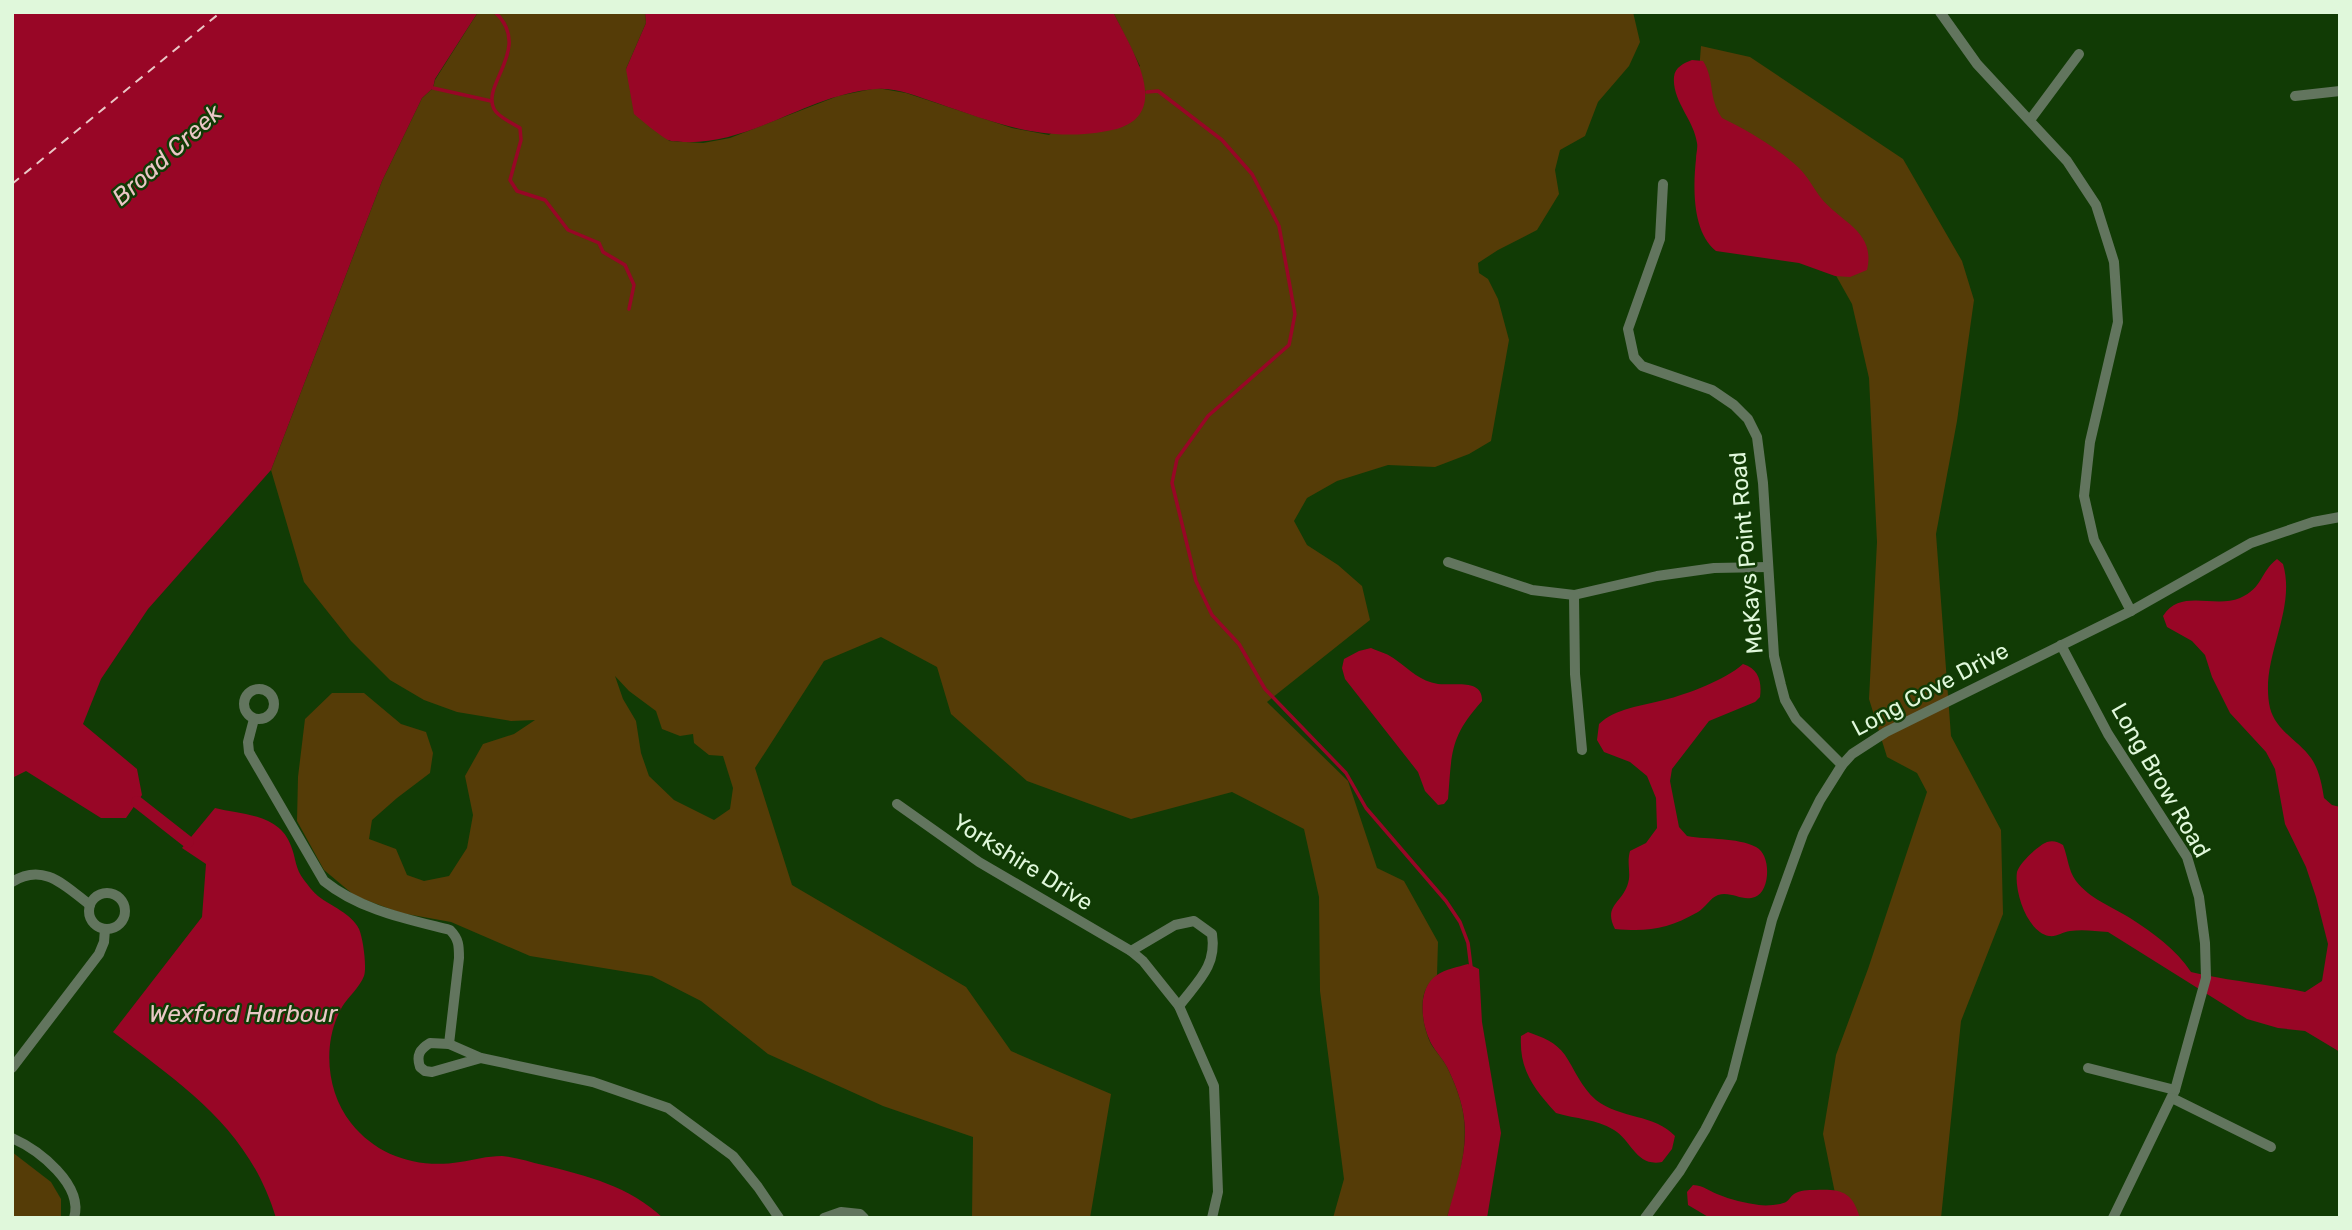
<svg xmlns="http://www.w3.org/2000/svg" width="2352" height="1230" font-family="Rubik,sans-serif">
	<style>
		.green { fill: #553c07; fill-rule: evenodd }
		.water { fill: #980626 }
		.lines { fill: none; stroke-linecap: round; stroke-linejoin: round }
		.stream { stroke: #980626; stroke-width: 3.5 }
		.canal { stroke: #980626; stroke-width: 12 }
		.ferry { stroke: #eac7c6; stroke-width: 2; stroke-dasharray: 9 7; stroke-linecap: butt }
		.minor { stroke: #62755e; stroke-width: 10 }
		.labels { text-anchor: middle; stroke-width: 5; stroke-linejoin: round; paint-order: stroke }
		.street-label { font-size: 23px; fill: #e0f8db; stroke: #113b05 }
		.water-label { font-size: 24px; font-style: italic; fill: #eac7c6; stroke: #113b05 }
	</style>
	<rect width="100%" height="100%" fill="#113b05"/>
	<g class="green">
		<path d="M 478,12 L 645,12 L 646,23 L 626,69 L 669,141 L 703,143 L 730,138 L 838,96 L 877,88 L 906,93 L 1012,128 L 1049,135 L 1140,66 L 1113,12 L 1633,12 L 1640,42 L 1629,66 L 1598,102 L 1585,136 L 1560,150 L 1555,170 L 1559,194 L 1537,230 L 1498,250 L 1478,263 L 1479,273 L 1488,279 L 1498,299 L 1509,340 L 1491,441 L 1469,454 L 1435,467 L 1388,465 L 1337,481 L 1307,498 L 1294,521 L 1307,545 L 1338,565 L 1362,586 L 1370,620 L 1267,702 L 1348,781 L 1377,868 L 1404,881 L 1438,942 L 1437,975 C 1434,978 1429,983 1427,987 C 1418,1002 1424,1030 1431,1044 C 1436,1052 1443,1059 1447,1067 C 1454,1081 1460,1096 1463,1112 C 1469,1148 1458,1184 1447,1218 L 1333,1218 L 1344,1179 L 1320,991 L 1319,897 L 1304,829 L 1232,792 L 1131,819 L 1027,781 L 951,714 L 937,667 L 881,637 L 824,661 L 755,768 L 792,885 L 966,987 L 1011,1051 L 1111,1094 L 1090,1218 L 972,1218 L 973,1137 L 883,1106 L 768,1054 L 701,1001 L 652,976 L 530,956 L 451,922 L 401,913 L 355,896 L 324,870 L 297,821 L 298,777 L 305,719 L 332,693 L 364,693 L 401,724 L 426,732 L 433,753 L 430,773 L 397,798 L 372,820 L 369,839 L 396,849 L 407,875 L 424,881 L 449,876 L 467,848 L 473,815 L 465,776 L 483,744 L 514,734 L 535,720 L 511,721 L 457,712 L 424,700 L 390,680 L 351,641 L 304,582 L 271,470 L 382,181 L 422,98 L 433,88 L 435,80 ZM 615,676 L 629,691 L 656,711 L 662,729 L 680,736 L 693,734 L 694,743 L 709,755 L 723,756 L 733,788 L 730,809 L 714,820 L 674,800 L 649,776 L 641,753 L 636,721 L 623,699 Z"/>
		<path d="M 1701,46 L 1750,57 L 1903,159 L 1962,261 L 1974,300 L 1957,421 L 1936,534 L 1951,736 L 2001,830 L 2003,914 L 1961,1021 L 1941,1218 L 1840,1218 L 1823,1134 L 1836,1055 L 1868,969 L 1927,792 L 1917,773 L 1887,757 L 1869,699 L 1877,542 L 1869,378 L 1852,304 L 1816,240 L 1697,97 Z"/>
		<path d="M 12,1152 L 51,1182 L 61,1199 L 61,1218 L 12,1218 Z"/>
	</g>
	<g class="water">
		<path d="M 12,12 L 478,12 L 435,79 L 433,88 L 422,98 L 382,181 L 271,470 L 148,609 L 101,679 L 83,724 L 137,769 L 142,795 L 126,818 L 101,818 L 26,771 L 12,778 Z"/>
		<path d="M 645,12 L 1113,12 C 1132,50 1178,119 1107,131 C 1043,143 996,123 937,103 C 918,97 896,87 876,89 C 808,94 752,145 683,142 C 678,141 672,142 668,140 C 656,133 644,122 634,114 L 626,69 L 646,23 Z"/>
		<path d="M 1692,60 L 1703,61 C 1715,80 1708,98 1722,118 C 1749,131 1777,148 1799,168 C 1808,177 1814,189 1821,198 C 1841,223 1876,231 1867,270 L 1850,277 L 1835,276 L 1799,263 L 1716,251 C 1692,232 1693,187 1696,159 C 1696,154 1698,148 1697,143 C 1694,120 1672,101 1674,77 C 1675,67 1684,63 1692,60 Z"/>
		<path d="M 2277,559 L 2283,564 C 2297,612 2259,659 2270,708 C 2276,731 2298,740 2311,758 C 2319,769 2322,785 2324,798 L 2332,805 L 2340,807 L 2340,1052 L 2305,1031 L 2278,1028 L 2247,1019 L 2108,932 C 2095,931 2083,929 2070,931 C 2062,932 2057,937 2049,936 C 2027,932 2014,891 2017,872 C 2019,863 2039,845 2047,842 C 2053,840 2058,842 2063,845 C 2068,857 2068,870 2076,881 C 2090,899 2111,906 2130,918 C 2152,932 2177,950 2191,972 C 2229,981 2267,984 2305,992 L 2322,981 L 2328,944 L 2316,897 L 2306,867 L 2285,824 L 2275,769 L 2266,752 L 2230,713 L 2212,677 L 2205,655 L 2192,641 L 2167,627 L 2163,616 C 2181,588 2214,609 2240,598 C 2263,588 2260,572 2277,559 Z"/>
		<path d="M 1371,648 C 1380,652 1389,654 1396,660 C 1410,670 1420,681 1438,684 C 1453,686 1483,678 1482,701 C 1449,738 1452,753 1448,799 L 1444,804 L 1438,805 L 1425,791 L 1418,772 L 1345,679 L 1342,668 L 1344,659 L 1359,651 Z"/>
		<path d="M 1743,664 C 1759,669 1762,682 1760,697 L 1755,702 L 1709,721 L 1672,769 L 1670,781 L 1679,827 L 1687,836 C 1709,840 1736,837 1756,847 C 1772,855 1770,892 1755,897 C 1742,902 1732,891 1718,895 C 1710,898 1705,908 1698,912 C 1668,929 1649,932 1615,929 C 1602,904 1625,903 1629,879 C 1630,869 1627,862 1630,851 L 1646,843 L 1657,828 L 1656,798 L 1647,776 L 1630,762 L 1604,752 L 1597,740 L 1599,724 C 1616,708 1642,706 1664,700 C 1688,694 1725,680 1743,664 Z"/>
		<path d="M 215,808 C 243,815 280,814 291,846 C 296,858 295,869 304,880 C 308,885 313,892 318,896 C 332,907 351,913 359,929 C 363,938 367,967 364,976 C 360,987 348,997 342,1007 C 322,1042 326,1092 351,1123 C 377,1156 418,1169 460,1162 C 474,1160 487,1156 502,1156 C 516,1157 530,1162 543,1165 C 588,1176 629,1186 663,1218 L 276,1218 C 249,1128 183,1086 113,1032 L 202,917 L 206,864 L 182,848 Z"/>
		<path d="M 1468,964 L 1479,969 L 1482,1022 L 1501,1133 L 1487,1218 L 1447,1218 C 1456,1183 1470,1149 1463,1112 C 1460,1096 1454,1081 1447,1067 C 1443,1059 1436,1052 1432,1045 C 1421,1025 1416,989 1437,975 C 1445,969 1458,967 1468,964 Z"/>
		<path d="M 1528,1032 C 1542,1037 1556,1042 1565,1055 C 1575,1070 1581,1087 1596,1100 C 1620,1119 1655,1114 1675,1136 L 1672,1149 L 1662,1162 C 1636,1167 1632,1141 1614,1130 C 1596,1119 1576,1119 1556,1113 C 1534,1089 1519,1070 1521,1036 Z"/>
		<path d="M 1693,1185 C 1705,1186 1707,1190 1717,1194 C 1731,1200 1745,1203 1759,1205 C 1767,1206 1780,1205 1786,1202 C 1789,1200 1791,1196 1794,1194 C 1800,1190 1808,1190 1815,1190 C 1841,1189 1852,1191 1860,1218 L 1710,1218 L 1688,1205 L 1687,1192 Z"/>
	</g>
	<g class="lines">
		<g class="stream">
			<path d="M 495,12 C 533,48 481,84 494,109 C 498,117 512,123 520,128 L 521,140 L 510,180 L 517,191 L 545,200 L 568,230 L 599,243 L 603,252 L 625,265 L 634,285 L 629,309"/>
			<path d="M 433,88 L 491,101"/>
			<path d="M 1147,92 L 1158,91 L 1222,140 L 1252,174 L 1279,226 L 1295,314 L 1289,345 L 1208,416 L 1177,459 L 1172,483 L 1196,581 L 1212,615 L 1239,644 L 1265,689 L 1346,773 L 1366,808 L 1446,901 L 1460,922 L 1468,943 L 1471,967"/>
		</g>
		<path class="canal" d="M 137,802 L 188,842"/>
		<path class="ferry" d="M 12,184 L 221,12"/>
		<g class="minor">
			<path d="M 1940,12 L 1977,64 L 2067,161 L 2096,205 L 2114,262 L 2118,322 L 2090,442 L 2084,496 L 2094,540 L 2131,611"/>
			<path d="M 2295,96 L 2340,91"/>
			<path d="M 2030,120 L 2079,54"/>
			<path d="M 1663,184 L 1660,239 L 1628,329 L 1634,357 L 1642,366 L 1712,390 L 1734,405 L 1748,419 L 1757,437 L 1763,483 L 1774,656 L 1781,685 L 1785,700 L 1796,719 L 1842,765"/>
			<path d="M 1448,562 L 1532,590 L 1574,595 L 1657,576 L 1714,568 L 1768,567"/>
			<path d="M 1574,595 L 1575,674 L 1582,750"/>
			<path d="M 2061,645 L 2108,734 L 2187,857 L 2199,897 L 2205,943 L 2206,978 L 2175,1090 L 2113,1218"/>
			<circle cx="259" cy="704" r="15"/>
			<path d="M 254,719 L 248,742 L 249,752 L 324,881 C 360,910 407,919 450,930 C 459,939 459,946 459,958 L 449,1044"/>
			<path d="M 897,804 L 979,862 L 1131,951 L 1143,961 L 1179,1006 L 1214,1086 L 1218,1192 L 1212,1218"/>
			<path d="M 12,882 C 44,862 65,886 90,905"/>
			<circle cx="107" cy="911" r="18"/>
			<path d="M 1131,951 L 1175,925 L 1194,921 L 1212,934 C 1217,966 1198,981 1179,1006"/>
			<path d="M 481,1058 L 432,1072 L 425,1071 L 420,1067 C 416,1055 420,1049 430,1043 L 449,1044 L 481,1058 L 593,1082 L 668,1108 L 733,1156 L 758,1187 L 779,1218"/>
			<path d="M 12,1068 L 99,954 L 104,942 L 105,929"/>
			<path d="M 2088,1068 L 2175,1090"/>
			<path d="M 2172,1098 L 2271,1147"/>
			<path d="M 12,1138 C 39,1150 84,1185 74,1218"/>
			<path d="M 824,1218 L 841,1212 L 860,1214 L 864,1218"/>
			<path d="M 1645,1218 L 1680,1171 L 1705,1130 L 1732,1078 L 1772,920 L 1803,834 L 1820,800 L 1842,765 L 1852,754 L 1886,732 L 2131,611 L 2251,543 L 2313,522 L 2340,517"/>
		</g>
	</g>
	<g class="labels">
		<g class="street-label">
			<text transform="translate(1746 553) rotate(-95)" y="8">McKays Point Road</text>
			<text transform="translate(1930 689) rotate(-28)" y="8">Long Cove Drive</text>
			<text transform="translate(2161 780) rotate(60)" y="8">Long Brow Road</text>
			<text transform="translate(1023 862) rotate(32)" y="8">Yorkshire Drive</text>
		</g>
		<g class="water-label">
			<text transform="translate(167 155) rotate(-42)" y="8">Broad Creek</text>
			<text x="243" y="1022">Wexford Harbour</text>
		</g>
	</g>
	<rect width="2352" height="1230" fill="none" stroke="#e0f8db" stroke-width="28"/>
</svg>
